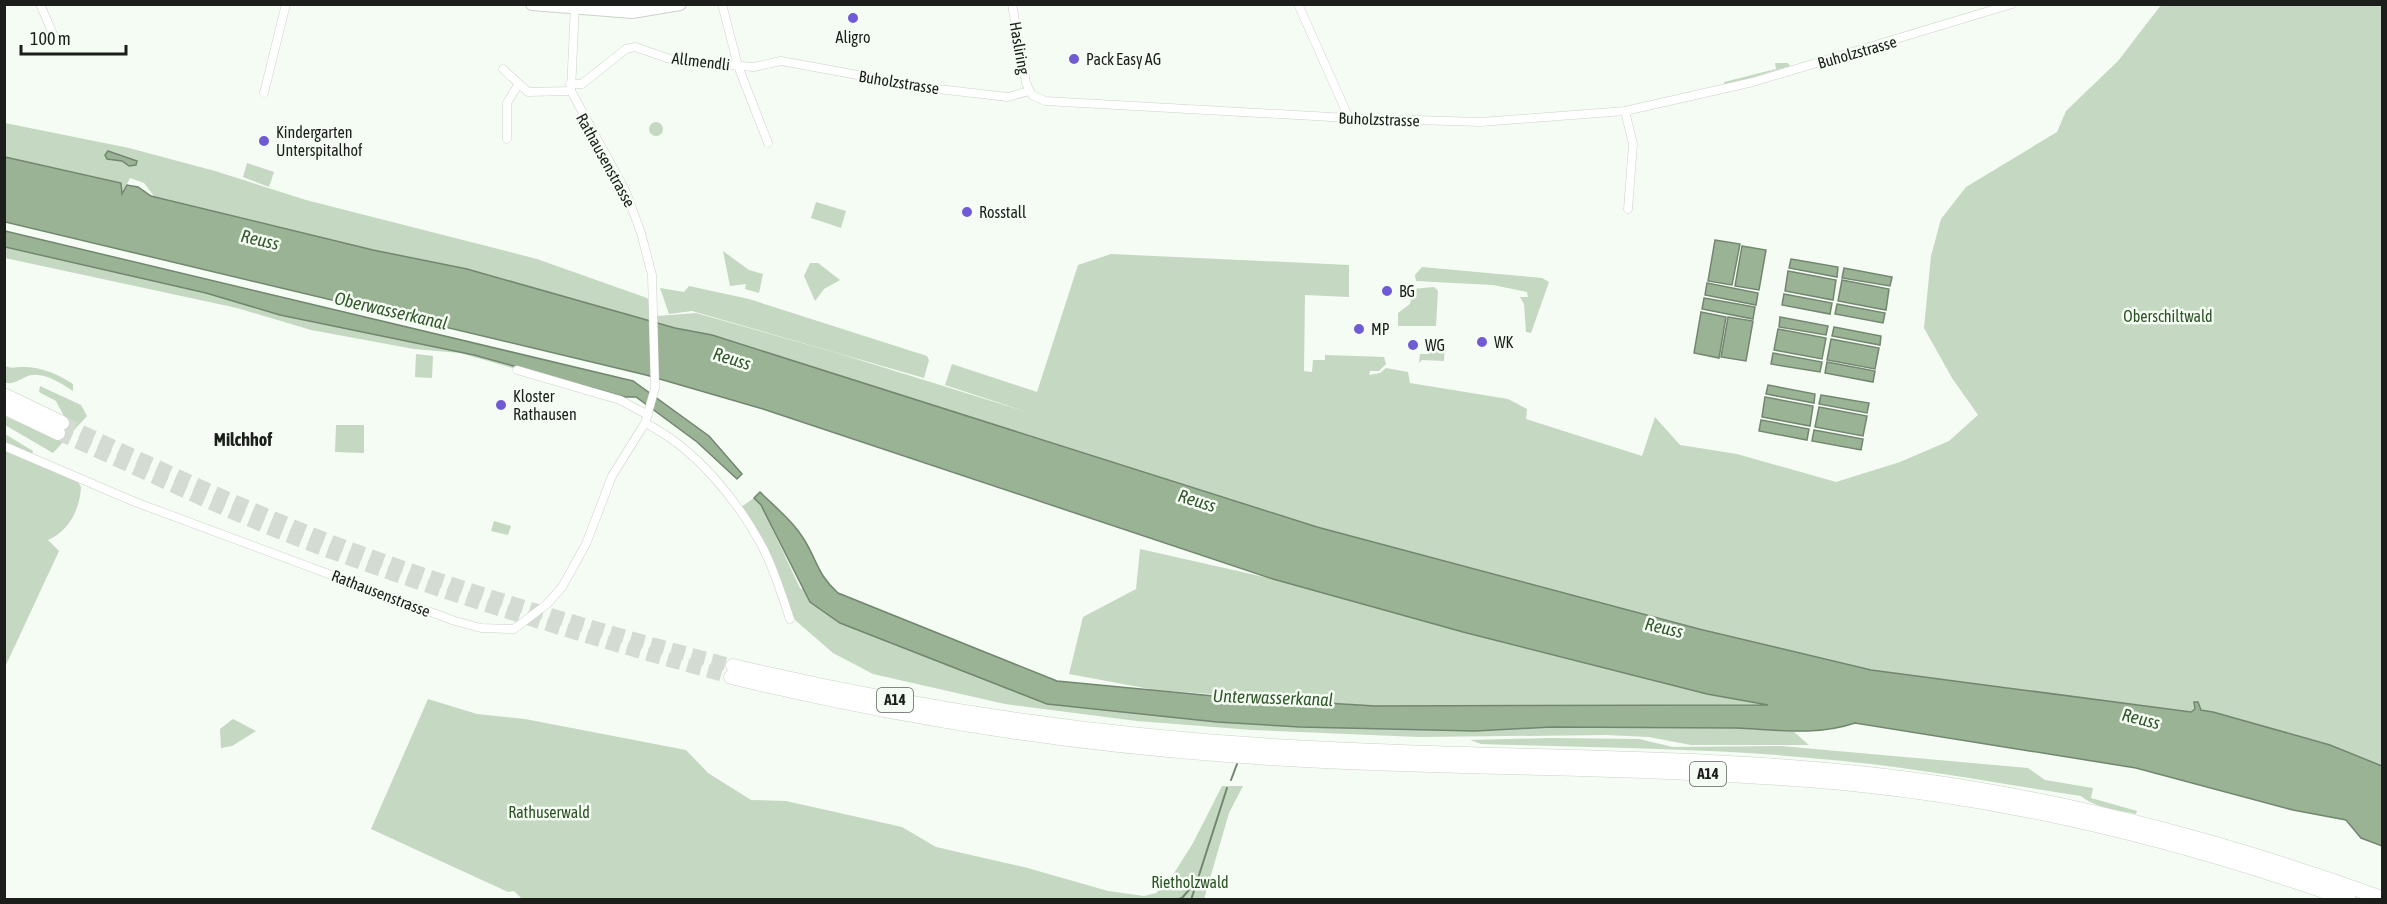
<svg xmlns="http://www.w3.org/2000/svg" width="2387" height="904" font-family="'Asap Condensed',sans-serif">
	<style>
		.green { fill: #c5d8c1 }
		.water { fill: #99b394; stroke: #738670; stroke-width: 1.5 }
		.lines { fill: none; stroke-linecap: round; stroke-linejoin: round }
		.stream { stroke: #738670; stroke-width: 2 }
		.highway-tunnel { stroke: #d3dbd3; stroke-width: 14; stroke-dasharray: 14 7; stroke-linecap: butt }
		.street-casing { stroke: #cbd2c9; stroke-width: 9 }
		.primary-casing { stroke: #cbd2c9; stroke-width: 14 }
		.highway-casing { stroke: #cbd2c9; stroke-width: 15 }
		.street { stroke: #fff; stroke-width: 8 }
		.primary { stroke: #fff; stroke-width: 12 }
		.highway { stroke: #fff; stroke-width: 14 }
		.poi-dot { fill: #705bd5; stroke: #f4fcf3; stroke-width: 2 }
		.labels { text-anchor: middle; stroke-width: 5; stroke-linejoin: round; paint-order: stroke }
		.shield { fill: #f4fcf3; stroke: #5c615c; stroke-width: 1.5 }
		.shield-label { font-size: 15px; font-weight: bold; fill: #1b1e1b }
		.poi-label { font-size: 16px; fill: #1b1e1b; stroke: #f4fcf3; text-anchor: start }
		.street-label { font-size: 16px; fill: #1b1e1b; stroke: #f4fcf3 }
		.park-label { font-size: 16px; fill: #2d5226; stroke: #f4fcf3 }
		.water-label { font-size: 18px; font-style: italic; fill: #33582c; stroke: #f4fcf3 }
		.neighbourhood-label { font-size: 18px; font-weight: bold; fill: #1b1e1b; stroke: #f4fcf3 }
	</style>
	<rect width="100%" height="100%" fill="#f4fcf3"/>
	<g class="green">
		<path d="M 2161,5 L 2382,5 L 2382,766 L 2330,745 L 2213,712 L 2206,713 L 2199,707 L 2191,712 L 1871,670 L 1699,629 L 1317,527 L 712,335 L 675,328 L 467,269 L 373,250 L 154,196 L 144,183 L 130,178 L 122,194 L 121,183 L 5,157 L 5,123 L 129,148 L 215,171 L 306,200 L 537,259 L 647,298 L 658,316 L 696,313 L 837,353 L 1030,413 L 945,385 L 952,364 L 1037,392 L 1078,265 L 1111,254 L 1349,265 L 1349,297 L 1305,295 L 1304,371 L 1312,372 L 1313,360 L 1325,360 L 1325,355 L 1384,357 L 1386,364 L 1379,371 L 1370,371 L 1369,375 L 1380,373 L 1386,368 L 1408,372 L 1410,383 L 1508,399 L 1527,409 L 1526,419 L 1642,456 L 1655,417 L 1680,445 L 1737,454 L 1836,482 L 1900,462 L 1949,441 L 1978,415 L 1952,378 L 1924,328 L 1931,256 L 1941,219 L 1966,187 L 2057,132 L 2066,111 L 2118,61 Z"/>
		<path d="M 1775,63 L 1788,63 L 1790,66 L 1724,86 L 1724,82 L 1776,69 Z"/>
		<circle cx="656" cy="129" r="7"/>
		<path d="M 247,163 L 274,172 L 269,187 L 243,177 Z"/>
		<path d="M 816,202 L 846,211 L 841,228 L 811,218 Z"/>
		<path d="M 5,247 L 206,293 L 280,315 L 474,355 L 625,397 L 625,400 L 460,353 L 414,349 L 311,330 L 237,308 L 5,258 Z"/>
		<path d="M 723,251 L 749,270 L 763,274 L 759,293 L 745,289 L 746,284 L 730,286 Z"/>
		<path d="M 810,263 L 818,263 L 840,280 L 824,289 L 815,301 L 804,276 Z"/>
		<path d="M 1422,267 L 1542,278 L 1549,282 L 1531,333 L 1526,332 L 1524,304 L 1520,297 L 1528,297 L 1527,292 L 1493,285 L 1416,281 L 1415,275 Z"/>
		<path d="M 689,286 L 749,299 L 927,356 L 929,360 L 924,378 L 692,311 L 669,314 L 660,288 L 684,292 Z"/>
		<path d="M 1434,287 L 1438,291 L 1436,326 L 1398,326 L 1398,313 L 1410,304 L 1413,289 Z"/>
		<path d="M 1430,337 L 1445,338 L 1444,361 L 1422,360 L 1419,363 L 1420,354 L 1429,354 Z"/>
		<path d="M 416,354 L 433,356 L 432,378 L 415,377 Z"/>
		<path d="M 5,366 C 11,369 16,367 23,367 C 40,366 60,375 73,384 L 73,391 C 60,383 43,371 28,376 C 18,380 15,384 5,383 Z"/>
		<path d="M 40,386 L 81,405 L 87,416 L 53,453 L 5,425 L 4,416 L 56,438 L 66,420 L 56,401 L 39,392 Z"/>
		<path d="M 336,425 L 364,425 L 364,453 L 335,452 Z"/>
		<path d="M 5,434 L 33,451 L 32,455 L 5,442 Z"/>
		<path d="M 5,451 L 78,482 L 81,487 C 80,509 69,531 48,540 L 59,551 L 5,667 Z"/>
		<path d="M 754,498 L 761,505 L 800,588 L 1047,704 L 1217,722 L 1300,727 L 1475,731 L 1551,727 L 1737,728 L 1794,732 L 1809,745 L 1691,745 L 1649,737 L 1606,735 L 1419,737 L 1252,730 L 1137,721 L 1005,704 L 873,674 L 833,653 L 795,620 L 741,507 Z"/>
		<path d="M 494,521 L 511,526 L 508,535 L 491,531 Z"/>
		<path d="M 1140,549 L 1273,579 L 1463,632 L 1707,694 L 1770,706 L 1375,706 L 1155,690 L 1069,674 L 1083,617 L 1136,589 Z"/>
		<path d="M 428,699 L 477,714 L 525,719 L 686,750 L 708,773 L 751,800 L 786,801 L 902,827 L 936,847 L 1024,867 L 1108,891 L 1144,896 L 1156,893 L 1171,878 L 1193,843 L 1222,786 L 1243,786 L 1229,813 L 1204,899 L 522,899 L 514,891 L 508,892 L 371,829 Z"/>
		<path d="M 233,719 L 256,731 L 232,746 L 221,748 L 220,729 Z"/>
		<path d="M 1550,738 L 1639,739 L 1673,747 L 1781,746 L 2028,768 L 2045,780 L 2093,788 L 2091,798 L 2137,811 L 2136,814 C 2119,810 2095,808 2081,796 C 2002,784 1923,769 1843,761 C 1723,748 1602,748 1481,744 L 1470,740 Z"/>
	</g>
	<g class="water">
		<path d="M 108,151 L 137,161 L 136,165 L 129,166 L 122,161 L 107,159 L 105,155 Z"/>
		<path d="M 5,157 L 121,183 L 122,194 L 127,185 L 138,187 L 151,196 L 373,250 L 467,269 L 675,328 L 712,335 L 1317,527 L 1699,629 L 1871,670 L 2191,712 L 2195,709 L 2194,702 L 2198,702 L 2201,710 L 2213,712 L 2330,745 L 2382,766 L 2382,846 L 2361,838 L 2346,820 L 2293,810 L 2136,768 L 1855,723 C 1817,736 1777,730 1737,728 L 1551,727 L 1475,731 L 1300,727 L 1217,722 L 1047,704 L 840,623 L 810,602 L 761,505 L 754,498 L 760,492 C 775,507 794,522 805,541 C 818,563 818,575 838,593 L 1057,681 L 1214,696 L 1375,706 L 1768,705 L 1707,694 L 1463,632 L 1273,579 L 763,409 L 646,375 L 5,222 Z"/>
		<path d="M 5,231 L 633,381 L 709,436 L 742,474 L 737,479 L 697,442 L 636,397 L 625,397 L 474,355 L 280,315 L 206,293 L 5,247 Z"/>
		<path d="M 1715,240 L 1740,244 L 1732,285 L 1708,281 Z"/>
		<path d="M 1742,246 L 1766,250 L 1759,290 L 1735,286 Z"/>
		<path d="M 1791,259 L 1838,267 L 1837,277 L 1789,268 Z"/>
		<path d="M 1844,268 L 1892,277 L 1890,286 L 1842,278 Z"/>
		<path d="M 1788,271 L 1836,280 L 1833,300 L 1785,291 Z"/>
		<path d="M 1842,280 L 1889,289 L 1886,310 L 1838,301 Z"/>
		<path d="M 1707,283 L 1758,293 L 1756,305 L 1705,295 Z"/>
		<path d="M 1784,294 L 1832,303 L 1830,314 L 1782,305 Z"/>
		<path d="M 1704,298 L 1755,307 L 1753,319 L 1702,309 Z"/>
		<path d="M 1837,304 L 1885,313 L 1883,323 L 1835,314 Z"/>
		<path d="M 1701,312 L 1726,317 L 1719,358 L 1694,353 Z"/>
		<path d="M 1728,317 L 1753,321 L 1746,361 L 1721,357 Z"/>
		<path d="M 1780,317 L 1828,326 L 1826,335 L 1779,327 Z"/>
		<path d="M 1834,327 L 1881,336 L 1880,345 L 1832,336 Z"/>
		<path d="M 1778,329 L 1826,338 L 1822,359 L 1774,350 Z"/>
		<path d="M 1831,339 L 1879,348 L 1875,369 L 1827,360 Z"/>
		<path d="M 1773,353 L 1822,362 L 1820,372 L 1771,364 Z"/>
		<path d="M 1827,362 L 1875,371 L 1873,382 L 1825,373 Z"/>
		<path d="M 1768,385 L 1815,394 L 1814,403 L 1766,394 Z"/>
		<path d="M 1821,395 L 1869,403 L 1867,413 L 1819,404 Z"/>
		<path d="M 1765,397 L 1813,406 L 1810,426 L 1762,417 Z"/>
		<path d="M 1819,407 L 1867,416 L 1863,436 L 1815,427 Z"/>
		<path d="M 1761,420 L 1809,429 L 1807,440 L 1759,431 Z"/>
		<path d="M 1814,430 L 1863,439 L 1861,450 L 1812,441 Z"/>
	</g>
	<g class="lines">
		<g class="stream">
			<path d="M 1231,780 L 1237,764"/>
			<path d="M 1176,900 L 1182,898 L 1193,885"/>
			<path d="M 1191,900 L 1227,788"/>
		</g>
		<g class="highway-tunnel">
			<path d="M 62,423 C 153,465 244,508 337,544 C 466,592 600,631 733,666"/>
			<path d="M 58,433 C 150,474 241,520 337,554 C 466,601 598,641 731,677"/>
		</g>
		<defs>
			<g id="street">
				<path d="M 40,4 L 56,41"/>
				<path d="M 722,4 L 738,66 L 768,143"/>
				<path d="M 1012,4 L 1026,83 L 1032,95 L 1045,101 L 1349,118 L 1481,122 L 1625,111 L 1753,82 L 2012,4"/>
				<path d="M 1298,4 L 1349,118"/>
				<path d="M 503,69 L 528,92 L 571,91"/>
				<path d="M 570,84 L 582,84 L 626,49 L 635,47 L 676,61 L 754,67 L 781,61 L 929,88 L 1008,97 L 1029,91"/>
				<path d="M 264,93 L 286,4"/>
				<path d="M 1625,111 L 1633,144 L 1628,209"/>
				<path d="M 507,139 L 507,103 L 518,85"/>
				<path d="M 517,370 L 620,400 L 648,415"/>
				<path d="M 645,423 C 695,448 738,500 764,550 C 775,572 782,596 790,619"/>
				<path d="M 4,446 L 135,502 L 455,621 L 481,628 L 514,629 L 547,604 L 562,587 L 586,544 L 612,476 L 645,423 L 655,388 L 652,275 L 641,233 L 626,192 L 571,91 L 575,4"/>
			</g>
			<path id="primary" d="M 532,4 L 632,12 L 680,4"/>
			<g id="highway">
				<path d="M 4,395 L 62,423"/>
				<path d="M 4,407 L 58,433"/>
				<path d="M 733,666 C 929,713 1130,740 1332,749 C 1522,759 1713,754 1902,778 C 2067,799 2227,842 2382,898"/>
				<path d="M 731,677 C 894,716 1059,743 1227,755 C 1435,771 1644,764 1852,784 C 2022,801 2189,843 2349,900"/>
			</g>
		</defs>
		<use href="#street" class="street-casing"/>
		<use href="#primary" class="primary-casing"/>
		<use href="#highway" class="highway-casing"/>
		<use href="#street" class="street"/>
		<use href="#primary" class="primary"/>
		<use href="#highway" class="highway"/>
	</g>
	<g class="poi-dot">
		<circle cx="853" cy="18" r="6"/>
		<circle cx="1074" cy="59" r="6"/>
		<circle cx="264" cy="141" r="6"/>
		<circle cx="967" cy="212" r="6"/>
		<circle cx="1387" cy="291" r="6"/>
		<circle cx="1359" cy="329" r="6"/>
		<circle cx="1482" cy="342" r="6"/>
		<circle cx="1413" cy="345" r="6"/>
		<circle cx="501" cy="405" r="6"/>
	</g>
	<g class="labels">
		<g class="shield">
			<rect x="877" y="688" width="36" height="24" rx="4.5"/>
			<rect x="1690" y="762" width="36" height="24" rx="4.5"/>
		</g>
		<g class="shield-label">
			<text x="895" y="705">A14</text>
			<text x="1708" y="779">A14</text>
		</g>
		<g class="poi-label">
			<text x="853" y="43" text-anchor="middle">Aligro</text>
			<text x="1086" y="65">Pack Easy AG</text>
			<text x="276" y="138">Kindergarten<tspan x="276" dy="18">Unterspitalhof</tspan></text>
			<text x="979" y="218">Rosstall</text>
			<text x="1399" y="297">BG</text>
			<text x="1371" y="335">MP</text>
			<text x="1494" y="348">WK</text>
			<text x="1425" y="351">WG</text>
			<text x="513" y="402">Kloster<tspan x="513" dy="18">Rathausen</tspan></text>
		</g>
		<g class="street-label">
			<text transform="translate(1020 48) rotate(80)" y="6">Hasliring</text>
			<text transform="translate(1857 52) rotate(-16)" y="6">Buholzstrasse</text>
			<text transform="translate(701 61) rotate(7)" y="6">Allmendli</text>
			<text transform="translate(899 82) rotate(9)" y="6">Buholzstrasse</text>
			<text transform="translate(1379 119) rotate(2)" y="6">Buholzstrasse</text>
			<text transform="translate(606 160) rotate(61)" y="6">Rathausenstrasse</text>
			<text transform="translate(381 593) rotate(21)" y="6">Rathausenstrasse</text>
		</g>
		<g class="park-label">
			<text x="2168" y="322">Oberschiltwald</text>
			<text x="549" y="818">Rathuserwald</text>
			<text x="1190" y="888">Rietholzwald</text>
		</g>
		<g class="water-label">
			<text transform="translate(260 240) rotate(13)" y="6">Reuss</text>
			<text transform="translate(391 311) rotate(13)" y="6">Oberwasserkanal</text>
			<text transform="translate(732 359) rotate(17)" y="6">Reuss</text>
			<text transform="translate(1197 501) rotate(17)" y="6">Reuss</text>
			<text transform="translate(1664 628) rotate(13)" y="6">Reuss</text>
			<text transform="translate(1273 698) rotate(2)" y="6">Unterwasserkanal</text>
			<text transform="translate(2141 719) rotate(14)" y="6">Reuss</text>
		</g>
		<g class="neighbourhood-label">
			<text x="243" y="446">Milchhof</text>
		</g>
	</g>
	<rect width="2387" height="904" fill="none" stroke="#1b1e1b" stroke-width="12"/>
	<path d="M21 45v9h105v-9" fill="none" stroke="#1b1e1b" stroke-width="3"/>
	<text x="30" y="45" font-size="18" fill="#1b1e1b" stroke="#f4fcf3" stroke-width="4.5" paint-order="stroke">100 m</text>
</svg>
